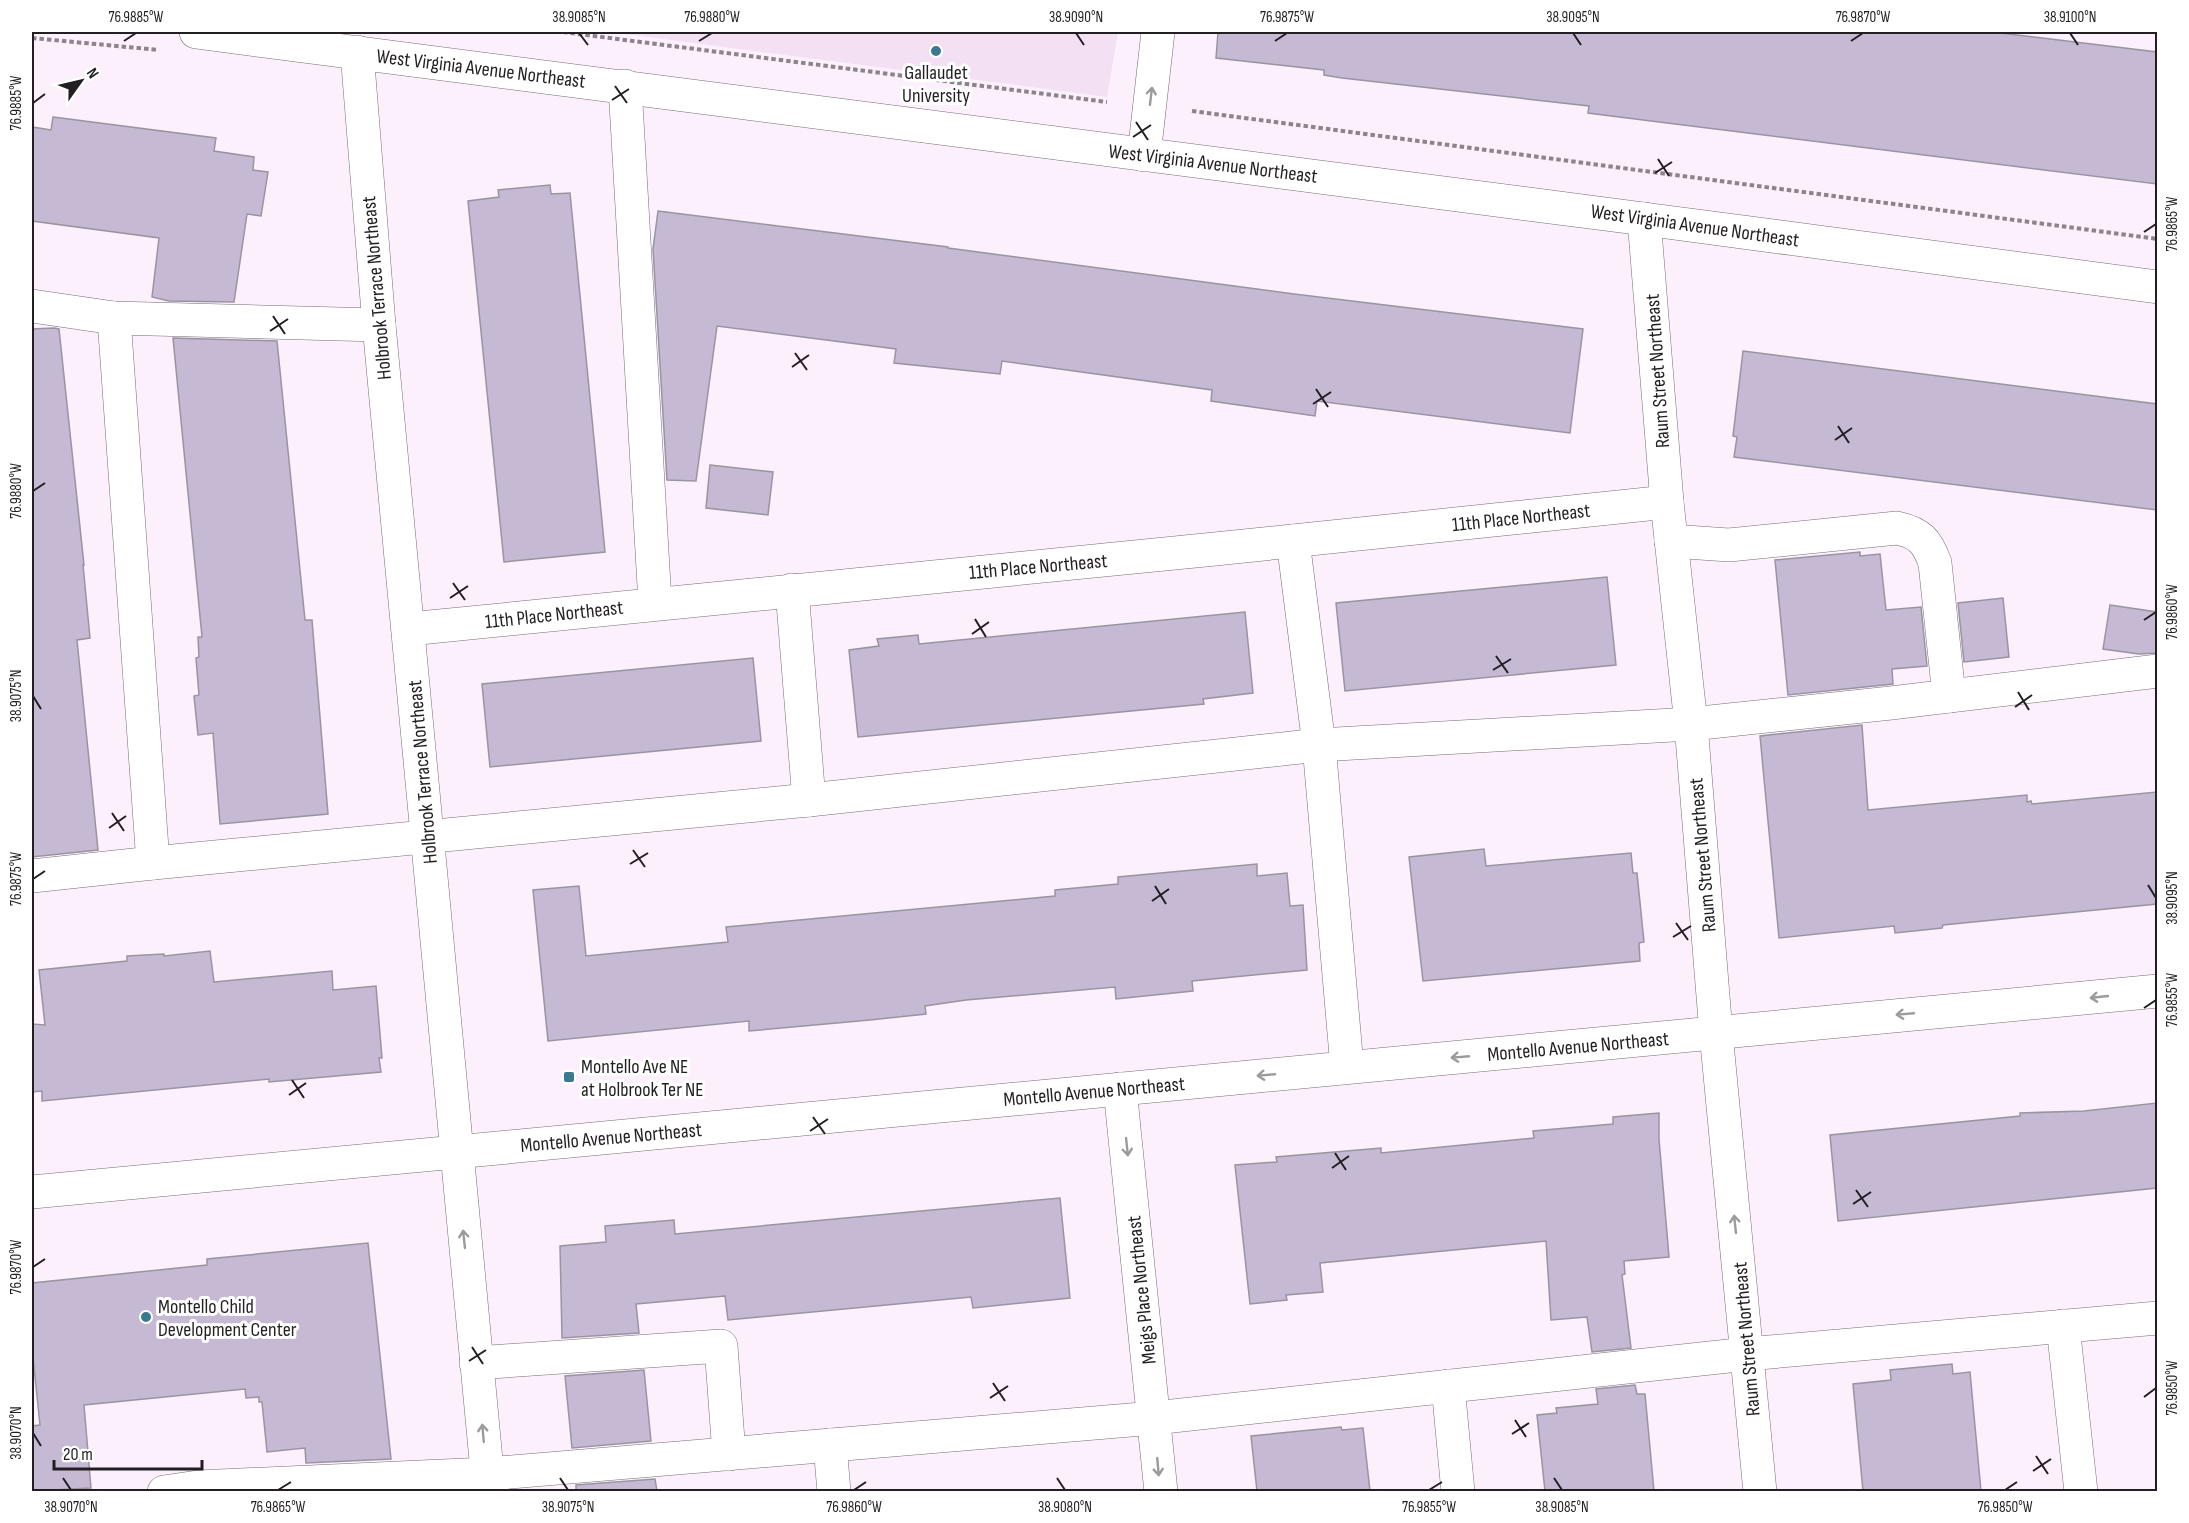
<svg xmlns="http://www.w3.org/2000/svg" width="2189" height="1523" font-family="'Sofia Sans Condensed',sans-serif">
	<style>
		.built { fill: #f3e1f3 }
		.building { fill: #c5b9d4; stroke: #9a94a1; stroke-width: 1.5 }
		.lines { fill: none; stroke-linecap: round; stroke-linejoin: round }
		.minor-casing { stroke: #776c77; stroke-width: 34 }
		.path { stroke: #8c848c; stroke-width: 4; stroke-dasharray: 4.5 3; stroke-linecap: butt }
		.minor { stroke: #fff; stroke-width: 33 }
		.oneway { stroke: #9c9a9c }
		.ticks { fill: none; stroke: #221e22; stroke-width: 2 }
		.poi-dot { fill: #3a798e; stroke: #fff; stroke-width: 2 }
		.labels { text-anchor: middle; stroke-width: 6; stroke-linejoin: round; paint-order: stroke }
		.street-label { font-size: 20px; fill: #221e22; stroke: #fff }
		.poi-label { font-size: 20px; fill: #221e22; stroke: #fff; text-anchor: start }
		.neatline { fill: none; stroke: #221e22; stroke-width: 2 }
		.ticks-label { font-size: 15px; text-anchor: middle; fill: #221e22 }
	</style>
	<rect width="100%" height="100%" fill="#fcf0fc"/>
	<path class="built" d="M 610,32 L 1118,32 L 1107,97 Z"/>
	<g class="building">
		<path d="M 1218,32 L 1992,32 L 2157,52 L 2157,184 L 1659,122 L 1588,113 L 1589,106 L 1342,78 L 1324,75 L 1324,70 L 1216,58 Z"/>
		<path d="M 53,117 L 216,138 L 214,151 L 254,157 L 253,170 L 268,172 L 261,216 L 247,214 L 234,302 L 169,301 L 152,297 L 159,238 L 32,221 L 32,127 L 51,130 Z"/>
		<path d="M 550,185 L 551,194 L 570,193 L 605,552 L 504,562 L 468,201 L 499,197 L 498,190 Z"/>
		<path d="M 658,211 L 948,247 L 948,248 L 1294,294 L 1583,329 L 1570,433 L 1317,401 L 1315,416 L 1211,401 L 1212,390 L 1002,361 L 1000,374 L 894,363 L 896,349 L 717,326 L 696,481 L 667,480 L 653,249 Z"/>
		<path d="M 54,328 L 59,329 L 84,565 L 83,565 L 90,638 L 77,640 L 98,850 L 32,857 L 32,329 Z"/>
		<path d="M 173,338 L 277,341 L 305,620 L 312,620 L 328,814 L 220,824 L 213,733 L 198,735 L 194,696 L 199,695 L 196,658 L 199,657 L 198,637 L 202,637 Z"/>
		<path d="M 1743,351 L 2157,404 L 2157,510 L 1734,457 L 1737,437 L 1733,436 Z"/>
		<path d="M 710,465 L 773,472 L 768,515 L 706,508 Z"/>
		<path d="M 1860,552 L 1860,556 L 1880,554 L 1886,610 L 1921,607 L 1927,666 L 1892,669 L 1893,684 L 1788,695 L 1775,560 Z"/>
		<path d="M 1607,577 L 1616,665 L 1345,691 L 1336,603 Z"/>
		<path d="M 2003,598 L 2009,657 L 1964,662 L 1958,603 Z"/>
		<path d="M 2110,605 L 2157,612 L 2157,653 L 2139,654 L 2103,649 Z"/>
		<path d="M 1245,612 L 1253,693 L 1203,699 L 1204,704 L 858,737 L 849,650 L 879,646 L 877,639 L 918,635 L 919,644 Z"/>
		<path d="M 753,658 L 761,741 L 490,767 L 482,684 Z"/>
		<path d="M 1862,725 L 1868,810 L 2027,795 L 2027,802 L 2031,801 L 2032,804 L 2157,792 L 2157,904 L 1943,925 L 1942,928 L 1895,933 L 1894,926 L 1779,938 L 1760,736 Z"/>
		<path d="M 1484,849 L 1486,866 L 1631,853 L 1633,873 L 1637,873 L 1644,942 L 1639,943 L 1640,961 L 1423,981 L 1409,857 Z"/>
		<path d="M 1257,864 L 1257,876 L 1287,873 L 1290,906 L 1303,905 L 1307,970 L 1192,981 L 1193,991 L 1116,999 L 1115,987 L 966,1000 L 925,1006 L 926,1014 L 870,1020 L 749,1031 L 749,1021 L 548,1041 L 533,890 L 579,886 L 586,956 L 728,942 L 726,927 L 1055,896 L 1055,890 L 1118,884 L 1118,877 Z"/>
		<path d="M 210,951 L 214,982 L 332,971 L 333,990 L 376,986 L 382,1058 L 379,1058 L 381,1072 L 269,1082 L 269,1079 L 42,1101 L 42,1091 L 32,1092 L 32,1024 L 45,1025 L 39,970 L 127,961 L 127,956 L 164,954 L 164,956 Z"/>
		<path d="M 2157,1103 L 2157,1188 L 1838,1221 L 1830,1135 L 2020,1116 L 2020,1113 L 2084,1111 Z"/>
		<path d="M 1659,1113 L 1659,1139 L 1669,1257 L 1624,1261 L 1625,1274 L 1622,1275 L 1631,1348 L 1592,1352 L 1587,1317 L 1551,1320 L 1546,1241 L 1320,1263 L 1323,1292 L 1286,1295 L 1287,1300 L 1250,1304 L 1235,1165 L 1277,1162 L 1276,1157 L 1381,1148 L 1381,1153 L 1534,1138 L 1533,1131 L 1613,1124 L 1613,1117 Z"/>
		<path d="M 1060,1198 L 1070,1298 L 973,1308 L 971,1297 L 728,1320 L 725,1296 L 636,1304 L 639,1333 L 562,1338 L 560,1246 L 606,1242 L 605,1226 L 674,1220 L 675,1234 Z"/>
		<path d="M 368,1243 L 391,1459 L 306,1463 L 305,1448 L 267,1452 L 262,1402 L 259,1402 L 259,1397 L 246,1398 L 245,1389 L 84,1405 L 91,1488 L 32,1491 L 32,1426 L 40,1425 L 32,1348 L 32,1283 L 207,1265 L 207,1259 Z"/>
		<path d="M 1952,1364 L 1953,1374 L 1970,1372 L 1981,1491 L 1863,1491 L 1853,1384 L 1891,1380 L 1890,1370 Z"/>
		<path d="M 644,1370 L 651,1441 L 572,1448 L 565,1376 Z"/>
		<path d="M 1635,1385 L 1637,1394 L 1645,1394 L 1654,1491 L 1545,1491 L 1537,1415 L 1557,1413 L 1556,1408 L 1598,1404 L 1596,1389 Z"/>
		<path d="M 1341,1427 L 1342,1430 L 1363,1428 L 1370,1491 L 1257,1491 L 1251,1436 Z"/>
		<path d="M 655,1479 L 657,1491 L 576,1491 L 576,1485 Z"/>
	</g>
	<g class="lines">
		<defs>
			<g id="minor">
				<path d="M 196,32 L 1644,219 L 2158,287"/>
				<path d="M 357,52 L 379,325 L 489,1492"/>
				<path d="M 625,86 L 655,603"/>
				<path d="M 1144,155 L 1158,32"/>
				<path d="M 1644,219 L 1667,502 L 1691,724 L 1716,1033 L 1760,1492"/>
				<path d="M 32,306 L 114,318 L 379,325"/>
				<path d="M 114,318 L 153,863"/>
				<path d="M 1293,541 L 1319,745 L 1347,1067"/>
				<path d="M 1671,541 L 1729,545 L 1897,528 C 1920,533 1927,541 1935,563 L 1949,696"/>
				<path d="M 792,590 L 809,800"/>
				<path d="M 409,629 L 1215,549 L 1667,502"/>
				<path d="M 32,876 L 153,863 L 809,800 L 1319,745 L 1691,724 L 1891,703 L 2158,671"/>
				<path d="M 1120,1089 L 1161,1492"/>
				<path d="M 32,1192 L 2158,991"/>
				<path d="M 2063,1326 L 2081,1492"/>
				<path d="M 476,1363 L 721,1346 L 729,1454"/>
				<path d="M 1448,1386 L 1458,1492"/>
				<path d="M 830,1445 L 834,1492"/>
				<path d="M 164,1492 L 198,1487 L 487,1474 L 1154,1418 L 1747,1354 L 2158,1318"/>
			</g>
		</defs>
		<use href="#minor" class="minor-casing"/>
		<g class="path">
			<path d="M 563,32 L 1107,102"/>
			<path d="M 32,38 L 159,50"/>
			<path d="M 1192,111 L 2158,239"/>
		</g>
		<use href="#minor" class="minor"/>
	</g>
	<defs><path id="oneway-shaft" d="M-6 0H5M1.5-3L5.5 0L1.5 3" fill="none" stroke-width="1.6" stroke-linecap="round" stroke-linejoin="round" transform="scale(1.5)"/></defs>
	<g class="oneway">
		<use href="#oneway-shaft" transform="translate(1151 96) rotate(-83)"/>
		<use href="#oneway-shaft" transform="translate(2099 997) rotate(174)"/>
		<use href="#oneway-shaft" transform="translate(1905 1014) rotate(175)"/>
		<use href="#oneway-shaft" transform="translate(1460 1057) rotate(175)"/>
		<use href="#oneway-shaft" transform="translate(1266 1075) rotate(175)"/>
		<use href="#oneway-shaft" transform="translate(1127 1147) rotate(84)"/>
		<use href="#oneway-shaft" transform="translate(1735 1224) rotate(-96)"/>
		<use href="#oneway-shaft" transform="translate(464 1239) rotate(-96)"/>
		<use href="#oneway-shaft" transform="translate(483 1433) rotate(-95)"/>
		<use href="#oneway-shaft" transform="translate(1158 1467) rotate(85)"/>
	</g>
	<path class="ticks" d="M 579,33 L 588,45M 1076,33 L 1084,45M 1573,33 L 1581,45M 2070,33 L 2078,45M 124,41 L 136,33M 699,41 L 712,33M 1275,41 L 1287,33M 1851,41 L 1863,33M 615,86 L 627,103M 612,100 L 629,89M 33,103 L 45,94M 1136,122 L 1148,140M 1133,137 L 1151,125M 1658,159 L 1669,176M 1655,173 L 1672,162M 2144,232 L 2156,224M 273,316 L 285,334M 270,331 L 288,319M 795,353 L 807,370M 792,367 L 809,355M 1316,389 L 1328,407M 1313,404 L 1331,392M 1838,426 L 1849,443M 1835,440 L 1852,428M 33,491 L 45,483M 453,583 L 465,600M 450,598 L 468,586M 975,619 L 986,637M 2144,620 L 2156,612M 972,634 L 989,622M 1496,656 L 1508,673M 1493,670 L 1511,659M 2018,692 L 2029,710M 33,696 L 41,709M 2015,707 L 2032,695M 112,813 L 124,831M 109,828 L 126,816M 633,850 L 645,867M 630,864 L 648,853M 33,879 L 45,871M 2148,885 L 2156,898M 1155,886 L 1166,904M 1152,901 L 1169,889M 1676,923 L 1688,940M 1673,937 L 1691,926M 2144,1008 L 2156,1000M 292,1080 L 304,1098M 289,1095 L 306,1083M 813,1117 L 825,1134M 810,1131 L 828,1119M 1335,1153 L 1346,1170M 1332,1168 L 1349,1156M 1856,1190 L 1868,1207M 1853,1204 L 1871,1192M 33,1267 L 45,1259M 472,1347 L 483,1364M 469,1361 L 486,1350M 993,1383 L 1005,1401M 2144,1397 L 2156,1388M 990,1398 L 1008,1386M 1515,1420 L 1526,1437M 33,1433 L 41,1446M 1512,1434 L 1529,1423M 2036,1456 L 2048,1474M 2033,1471 L 2051,1459M 63,1478 L 71,1490M 560,1478 L 568,1490M 1057,1478 L 1065,1490M 1554,1478 L 1562,1490M 278,1490 L 291,1482M 854,1490 L 866,1482M 1429,1490 L 1442,1482M 2005,1490 L 2017,1482"/>
	<g class="poi-dot">
		<circle cx="936" cy="51" r="6"/>
		<rect x="563" y="1071" width="12" height="12" rx="3"/>
		<circle cx="146" cy="1317" r="6"/>
	</g>
	<g class="labels">
		<g class="street-label">
			<text transform="translate(481 68) rotate(7)" y="7">West Virginia Avenue Northeast</text>
			<text transform="translate(1213 163) rotate(7)" y="7">West Virginia Avenue Northeast</text>
			<text transform="translate(1695 225) rotate(8)" y="7">West Virginia Avenue Northeast</text>
			<text transform="translate(376 288) rotate(-95)" y="7">Holbrook Terrace Northeast</text>
			<text transform="translate(1657 371) rotate(-94)" y="7">Raum Street Northeast</text>
			<text transform="translate(1521 517) rotate(-6)" y="7">11th Place Northeast</text>
			<text transform="translate(1038 566) rotate(-5)" y="7">11th Place Northeast</text>
			<text transform="translate(554 614) rotate(-6)" y="7">11th Place Northeast</text>
			<text transform="translate(422 772) rotate(-95)" y="7">Holbrook Terrace Northeast</text>
			<text transform="translate(1702 855) rotate(-95)" y="7">Raum Street Northeast</text>
			<text transform="translate(1578 1046) rotate(-5)" y="7">Montello Avenue Northeast</text>
			<text transform="translate(1094 1091) rotate(-5)" y="7">Montello Avenue Northeast</text>
			<text transform="translate(611 1137) rotate(-5)" y="7">Montello Avenue Northeast</text>
			<text transform="translate(1141 1290) rotate(-96)" y="7">Meigs Place Northeast</text>
			<text transform="translate(1746 1339) rotate(-95)" y="7">Raum Street Northeast</text>
		</g>
		<g class="poi-label">
			<text x="936" y="79" text-anchor="middle">Gallaudet<tspan x="936" dy="23">University</tspan></text>
			<text x="581" y="1073">Montello Ave NE<tspan x="581" dy="23">at Holbrook Ter NE</tspan></text>
			<text x="158" y="1313">Montello Child<tspan x="158" dy="23">Development Center</tspan></text>
		</g>
	</g>
	<rect width="2189" height="1523" fill="none" stroke="#ffffff" stroke-width="66"/>
	<g transform="translate(81 81) rotate(56)" stroke="#ffffff" stroke-width="4.5" paint-order="stroke">
	<path d="M0-4.5L10 22L0 15L-10 22Z" fill="#221e22"/>
	<text y="-9" font-size="16" font-weight="bold" text-anchor="middle" fill="#221e22">N</text>
	</g>
	<path d="M54 1460v9h148v-9" fill="none" stroke="#221e22" stroke-width="3"/>
	<text x="63" y="1460" font-size="18" fill="#221e22" stroke="#ffffff" stroke-width="4.5" paint-order="stroke">20 m</text>
	<rect x="33" y="33" width="2123" height="1457" class="neatline"/>
	<g class="ticks-label">
		<text x="136" y="22">76.9885°W</text>
		<text x="579" y="22">38.9085°N</text>
		<text x="712" y="22">76.9880°W</text>
		<text x="1076" y="22">38.9090°N</text>
		<text x="1287" y="22">76.9875°W</text>
		<text x="1573" y="22">38.9095°N</text>
		<text x="1863" y="22">76.9870°W</text>
		<text x="2070" y="22">38.9100°N</text>
		<text transform="translate(16 103) rotate(-90)" y="5">76.9885°W</text>
		<text transform="translate(2172 224) rotate(-90)" y="5">76.9865°W</text>
		<text transform="translate(16 491) rotate(-90)" y="5">76.9880°W</text>
		<text transform="translate(2172 612) rotate(-90)" y="5">76.9860°W</text>
		<text transform="translate(16 696) rotate(-90)" y="5">38.9075°N</text>
		<text transform="translate(16 879) rotate(-90)" y="5">76.9875°W</text>
		<text transform="translate(2172 898) rotate(-90)" y="5">38.9095°N</text>
		<text transform="translate(2172 1000) rotate(-90)" y="5">76.9855°W</text>
		<text transform="translate(16 1267) rotate(-90)" y="5">76.9870°W</text>
		<text transform="translate(2172 1388) rotate(-90)" y="5">76.9850°W</text>
		<text transform="translate(16 1433) rotate(-90)" y="5">38.9070°N</text>
		<text x="71" y="1512">38.9070°N</text>
		<text x="278" y="1512">76.9865°W</text>
		<text x="568" y="1512">38.9075°N</text>
		<text x="854" y="1512">76.9860°W</text>
		<text x="1065" y="1512">38.9080°N</text>
		<text x="1429" y="1512">76.9855°W</text>
		<text x="1562" y="1512">38.9085°N</text>
		<text x="2005" y="1512">76.9850°W</text>
	</g>
</svg>
